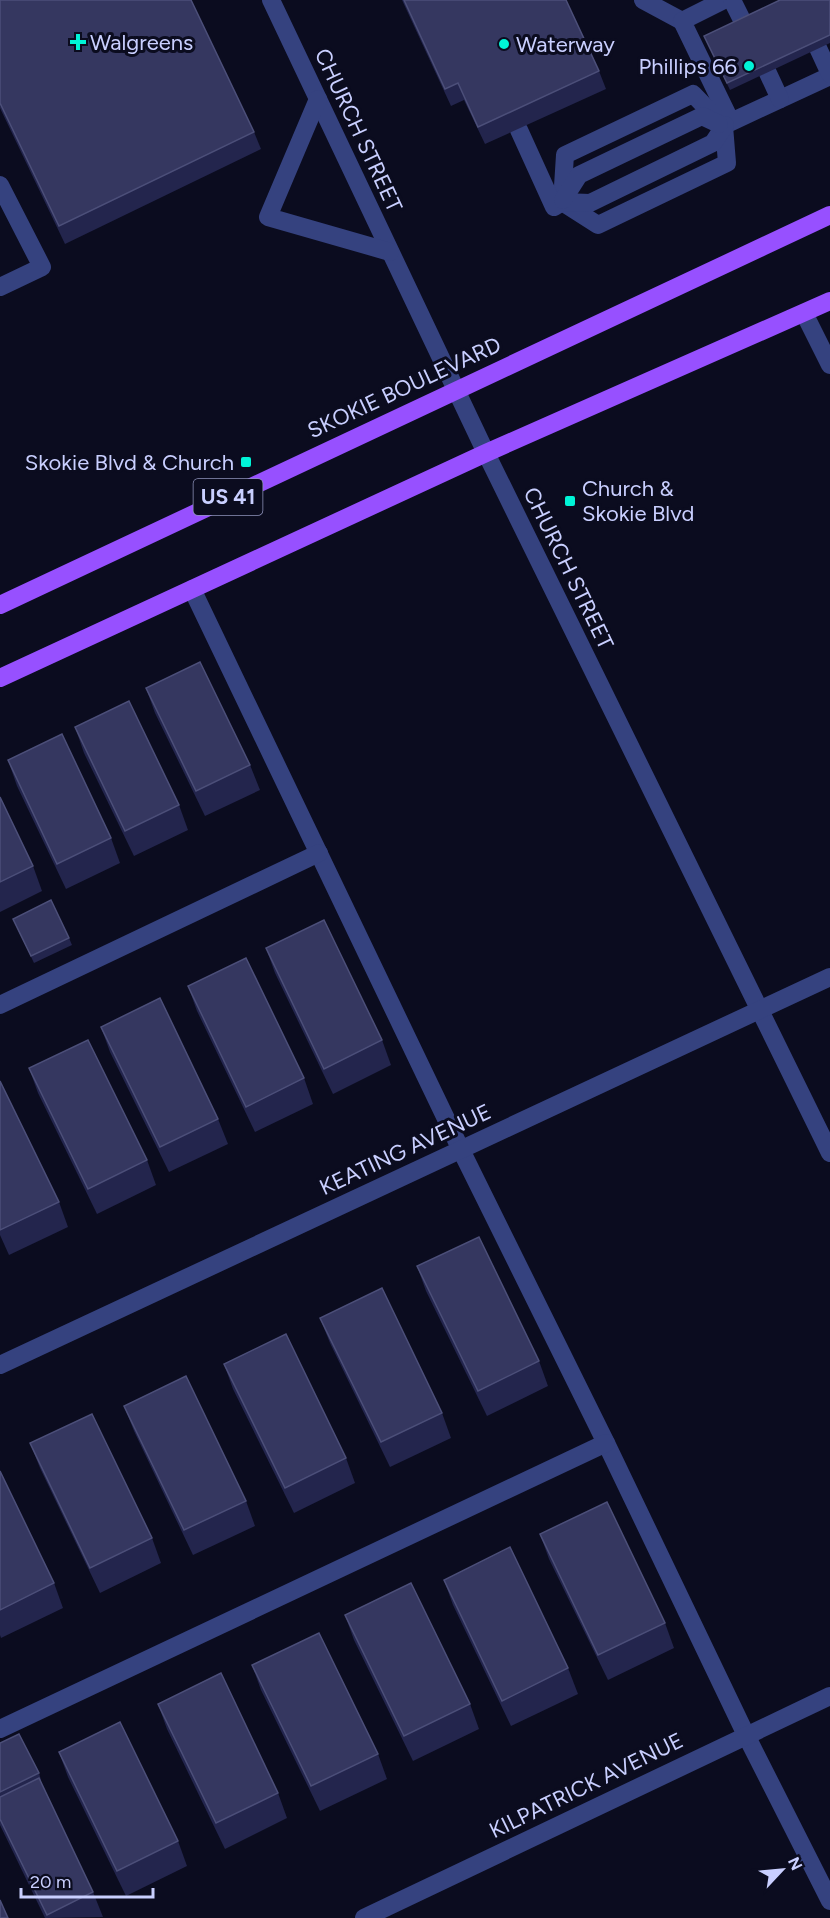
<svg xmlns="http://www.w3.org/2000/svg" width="830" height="1918" font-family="Figtree,sans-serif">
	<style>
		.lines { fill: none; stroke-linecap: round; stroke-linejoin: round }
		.minor { stroke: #35427f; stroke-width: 18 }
		.major { stroke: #9750ff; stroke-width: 18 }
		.wall { fill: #23254d }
		.building { fill: #353760; stroke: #4c4f79; stroke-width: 1.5 }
		.poi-dot { fill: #00f4d7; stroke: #0b0c1f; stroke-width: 2 }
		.labels { text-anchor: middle; stroke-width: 6; stroke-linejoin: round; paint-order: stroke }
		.shield { fill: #0b0c1f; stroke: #9094bc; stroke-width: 1.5 }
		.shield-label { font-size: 21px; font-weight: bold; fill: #c9cfff }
		.poi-label { font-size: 22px; fill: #c9cfff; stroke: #0b0c1f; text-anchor: start }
		.street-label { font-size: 22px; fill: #c9cfff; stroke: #0b0c1f }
	</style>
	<rect width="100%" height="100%" fill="#0b0c1f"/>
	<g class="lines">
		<g class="minor">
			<path d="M 271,0 L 486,453 L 830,1153"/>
			<path d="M 643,0 L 682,21"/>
			<path d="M 724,0 L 682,21 L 731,122 L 830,76"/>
			<path d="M 732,0 L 743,22"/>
			<path d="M 818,48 L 830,74"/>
			<path d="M 767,71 L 780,99"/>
			<path d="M 693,94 L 724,126 L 727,163 L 598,225 L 562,202 L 565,155 Z"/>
			<path d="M 318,99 L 268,217 L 390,252"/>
			<path d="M 519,130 L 554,207 L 562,202 L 590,203 L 713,143 L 725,125"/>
			<path d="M 0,185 L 42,267 L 0,287"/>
			<path d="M 563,200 L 579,175 L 702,116 L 719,124"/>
			<path d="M 804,313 L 830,365"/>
			<path d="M 192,589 L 461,1150 L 606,1443 L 746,1735 L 830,1901"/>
			<path d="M 0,1005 L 319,853"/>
			<path d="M 0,1365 L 830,977"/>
			<path d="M 0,1729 L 606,1443"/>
			<path d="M 364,1918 L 830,1696"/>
		</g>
		<g class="major">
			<path d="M 0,605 L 830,215"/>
			<path d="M 0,678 L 486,453 L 830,301"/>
		</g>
	</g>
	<g class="wall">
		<path d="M 0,0 L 254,132 L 261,149 L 65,244 L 0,108 Z"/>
		<path d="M 402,0 L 566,0 L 599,71 L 606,89 L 485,144 L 464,100 L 451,106 Z"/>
		<path d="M 830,0 L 830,43 L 730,90 L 704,36 Z"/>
		<path d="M 146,688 L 250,765 L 260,790 L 205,816 L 155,713 Z"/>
		<path d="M 75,727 L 179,805 L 188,830 L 134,856 L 84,753 Z"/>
		<path d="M 8,760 L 111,838 L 120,863 L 66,889 L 17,786 Z"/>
		<path d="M 0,797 L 33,866 L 42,891 L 0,912 Z"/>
		<path d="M 13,919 L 69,938 L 72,945 L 34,963 Z"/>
		<path d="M 266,948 L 382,1040 L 391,1065 L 333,1094 L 275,973 Z"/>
		<path d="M 188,986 L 304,1078 L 313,1104 L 255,1132 L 197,1011 Z"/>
		<path d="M 101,1027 L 218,1119 L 228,1144 L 169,1172 L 110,1052 Z"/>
		<path d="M 29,1068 L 147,1160 L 156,1185 L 97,1214 L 38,1093 Z"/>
		<path d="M 0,1081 L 59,1202 L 68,1227 L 9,1255 L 0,1235 Z"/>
		<path d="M 417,1266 L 539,1361 L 548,1386 L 487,1416 L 426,1291 Z"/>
		<path d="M 320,1318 L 442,1413 L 451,1438 L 390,1467 L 330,1343 Z"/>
		<path d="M 224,1364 L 346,1458 L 355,1483 L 294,1513 L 233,1389 Z"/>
		<path d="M 124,1406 L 246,1501 L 255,1526 L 193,1555 L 134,1431 Z"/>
		<path d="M 30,1443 L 152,1538 L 161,1563 L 100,1593 L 40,1468 Z"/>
		<path d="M 0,1471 L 54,1583 L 63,1608 L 1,1638 L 0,1635 Z"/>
		<path d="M 540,1534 L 665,1623 L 674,1648 L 608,1680 L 549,1559 Z"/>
		<path d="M 444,1580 L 568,1668 L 578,1694 L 511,1726 L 453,1605 Z"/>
		<path d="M 345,1615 L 470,1704 L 479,1729 L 413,1761 L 354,1640 Z"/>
		<path d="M 252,1665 L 378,1754 L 387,1779 L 320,1811 L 261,1690 Z"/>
		<path d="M 158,1704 L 278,1793 L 287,1818 L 225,1849 L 167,1729 Z"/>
		<path d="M 0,1743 L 39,1773 L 41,1780 L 40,1781 L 93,1892 L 103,1917 L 45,1918 L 0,1825 Z"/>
		<path d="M 59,1752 L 178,1841 L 187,1866 L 126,1896 L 68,1777 Z"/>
	</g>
	<g class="building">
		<path d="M 0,0 L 191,0 L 254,132 L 59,226 L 0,103 Z"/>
		<path d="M 404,0 L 566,0 L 599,71 L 478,127 L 458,83 L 445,89 Z"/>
		<path d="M 780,0 L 830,0 L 830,35 L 727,83 L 704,36 Z"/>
		<path d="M 200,662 L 250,765 L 196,791 L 146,688 Z"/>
		<path d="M 129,701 L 179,805 L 125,831 L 75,727 Z"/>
		<path d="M 62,734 L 111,838 L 57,864 L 8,760 Z"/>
		<path d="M 0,797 L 33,866 L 0,882 Z"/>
		<path d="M 51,900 L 69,938 L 31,956 L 13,919 Z"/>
		<path d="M 324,920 L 382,1040 L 324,1069 L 266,948 Z"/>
		<path d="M 246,958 L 304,1078 L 246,1107 L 188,986 Z"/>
		<path d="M 160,998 L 218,1119 L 160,1147 L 101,1027 Z"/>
		<path d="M 88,1040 L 147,1160 L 88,1189 L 29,1068 Z"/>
		<path d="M 0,1081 L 59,1202 L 0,1230 Z"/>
		<path d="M 479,1237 L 539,1361 L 478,1391 L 417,1266 Z"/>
		<path d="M 382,1288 L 442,1413 L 381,1442 L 320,1318 Z"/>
		<path d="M 286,1334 L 346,1458 L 285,1488 L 224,1364 Z"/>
		<path d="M 186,1376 L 246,1501 L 184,1530 L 124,1406 Z"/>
		<path d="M 92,1414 L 152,1538 L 90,1568 L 30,1443 Z"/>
		<path d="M 0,1471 L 54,1583 L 0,1610 Z"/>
		<path d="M 607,1502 L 665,1623 L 598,1655 L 540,1534 Z"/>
		<path d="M 510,1547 L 568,1668 L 502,1701 L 444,1580 Z"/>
		<path d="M 411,1583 L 470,1704 L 404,1736 L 345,1615 Z"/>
		<path d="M 319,1633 L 378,1754 L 311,1786 L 252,1665 Z"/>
		<path d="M 221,1673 L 278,1793 L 216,1823 L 158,1704 Z"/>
		<path d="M 120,1722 L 178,1841 L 117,1871 L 59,1752 Z"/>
		<path d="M 19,1734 L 39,1773 L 0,1792 L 0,1743 Z"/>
		<path d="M 39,1778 L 93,1892 L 47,1915 L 0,1819 L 0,1797 Z"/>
		<path d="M 0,1900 L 8,1918 L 0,1918 Z"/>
	</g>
	<g class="poi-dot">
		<path d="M75 33h6v6h6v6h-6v6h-6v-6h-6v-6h6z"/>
		<circle cx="504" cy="44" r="6"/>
		<circle cx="749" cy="66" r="6"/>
		<rect x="240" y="456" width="12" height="12" rx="3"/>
		<rect x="564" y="495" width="12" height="12" rx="3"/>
	</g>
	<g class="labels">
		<rect class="shield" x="193.5" y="479" width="69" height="36" rx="4.5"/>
		<g class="shield-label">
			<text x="228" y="504">US 41</text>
		</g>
		<g class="poi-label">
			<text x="90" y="50">Walgreens</text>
			<text x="516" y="52">Waterway</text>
			<text x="737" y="74" text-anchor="end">Phillips 66</text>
			<text x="234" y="470" text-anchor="end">Skokie Blvd &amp; Church</text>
			<text x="582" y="496">Church &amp;<tspan x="582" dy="25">Skokie Blvd</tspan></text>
		</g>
		<g class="street-label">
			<text transform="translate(359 130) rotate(65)" y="8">CHURCH STREET</text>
			<text transform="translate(404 387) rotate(-25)" y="8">SKOKIE BOULEVARD</text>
			<text transform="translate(569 568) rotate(64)" y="8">CHURCH STREET</text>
			<text transform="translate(405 1149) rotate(-25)" y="8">KEATING AVENUE</text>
			<text transform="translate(586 1785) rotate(-26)" y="8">KILPATRICK AVENUE</text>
		</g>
	</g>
	<g transform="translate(782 1870) rotate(64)" stroke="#0b0c1f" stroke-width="4.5" paint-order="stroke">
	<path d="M0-4.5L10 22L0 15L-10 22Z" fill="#c9cfff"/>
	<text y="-9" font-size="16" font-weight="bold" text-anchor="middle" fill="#c9cfff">N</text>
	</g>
	<path d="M21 1888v9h132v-9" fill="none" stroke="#c9cfff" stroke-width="3"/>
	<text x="30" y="1888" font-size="18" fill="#c9cfff" stroke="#0b0c1f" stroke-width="4.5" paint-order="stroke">20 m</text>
</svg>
